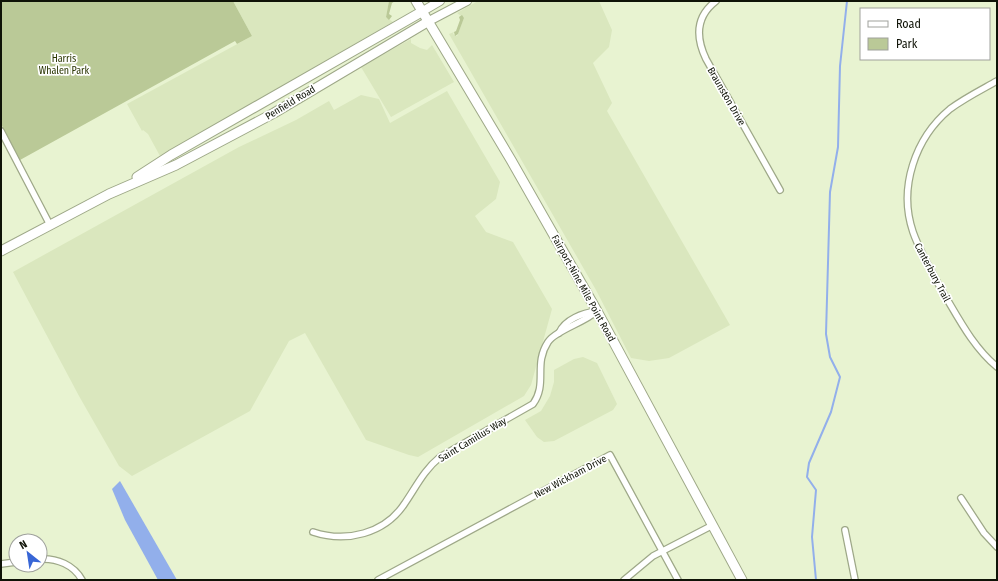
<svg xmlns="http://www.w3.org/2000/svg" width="998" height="581" font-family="'Fira Sans Condensed',sans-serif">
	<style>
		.built { fill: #dae7be }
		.green { fill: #bac997 }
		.water { fill: #92afeb }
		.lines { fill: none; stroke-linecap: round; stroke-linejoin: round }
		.stream { stroke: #92afeb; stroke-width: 2 }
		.minor-casing { stroke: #9ea888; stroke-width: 8 }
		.secondary-casing { stroke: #9ea888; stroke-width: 10 }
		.primary-casing { stroke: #9ea888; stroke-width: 11 }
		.minor { stroke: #fff; stroke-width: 5.5 }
		.secondary { stroke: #fff; stroke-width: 8 }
		.primary { stroke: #fff; stroke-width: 9 }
		.labels { text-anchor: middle; stroke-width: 3.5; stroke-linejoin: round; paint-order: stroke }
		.park-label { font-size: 10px; fill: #293400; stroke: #fff }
		.street-label { font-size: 10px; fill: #0f1307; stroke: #fff }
	</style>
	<rect width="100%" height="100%" fill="#e8f3d1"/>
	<g class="built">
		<path d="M 233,1 L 389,1 L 386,17 L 393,22 L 160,156 L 148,134 L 143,130 L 142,131 L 127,104 L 252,36 Z"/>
		<path d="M 478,1 L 599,1 L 612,30 L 609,47 L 593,63 L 612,103 L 607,111 L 730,325 L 669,358 L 649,361 L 631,358 L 596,290 L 449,34 L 454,32 L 453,34 L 457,36 L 458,34 L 464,18 L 457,13 Z"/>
		<path d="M 411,39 L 411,43 L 420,48 L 427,50 L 432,45 L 454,82 L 391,117 L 361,67 Z"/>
		<path d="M 447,91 L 500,182 L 496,199 L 475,216 L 486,232 L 513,242 L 552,309 L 531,385 L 524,396 L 418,457 L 409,455 L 366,440 L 305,333 L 289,341 L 250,411 L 132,476 L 119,466 L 79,396 L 13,272 L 239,147 L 296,120 L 329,101 L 334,110 L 361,95 L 379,99 L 390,123 Z"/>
		<path d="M 583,357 L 597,363 L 617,404 L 613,410 L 554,441 L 544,442 L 537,437 L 525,420 L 541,411 L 550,396 L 554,382 L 554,370 L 574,359 Z"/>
	</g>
	<g class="green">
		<path d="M 1,1 L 233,1 L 252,36 L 237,44 L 235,41 L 20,160 L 1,124 Z"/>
		<path d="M 389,1 L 395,1 L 392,3 L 389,14 L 392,16 L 389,20 L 386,17 Z"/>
		<path d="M 462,15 L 464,18 L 458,34 L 455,36 L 454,32 L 456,31 L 460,20 L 459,17 Z"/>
	</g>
	<path class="water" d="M 120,481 L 177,580 L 158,580 L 125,520 L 112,489 Z"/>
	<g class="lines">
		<path class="stream" d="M 816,580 L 812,537 L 816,490 L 807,477 L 809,463 L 831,412 L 840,377 L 830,357 L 826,334 L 830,192 L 838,147 L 840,66 L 847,1"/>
		<defs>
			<g id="minor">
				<path d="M 716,1 C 695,17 696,38 706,59 L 780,190"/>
				<path d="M 997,81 C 981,90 965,98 950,109 C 915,138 898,188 913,232 C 920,252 931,270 941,289 C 958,317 972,346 997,367"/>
				<path d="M 1,131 L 50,225"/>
				<path d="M 559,333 C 565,319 583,313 597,311"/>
				<path d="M 961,498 L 984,533 L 997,547"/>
				<path d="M 845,530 L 855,580"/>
				<path d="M 313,532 C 346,543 385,534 405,503 C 416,487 424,470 440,457 L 533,404 C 548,383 533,365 548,342 C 556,330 584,323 597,311"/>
				<path d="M 40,559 C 57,558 74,565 82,580"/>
				<path d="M 1,564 L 16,562"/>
				<path d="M 378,580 L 610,455 L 678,580"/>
				<path d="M 624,580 L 653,556 L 713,525"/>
			</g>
			<g id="secondary">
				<path d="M 423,11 L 440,1"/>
				<path d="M 429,21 L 467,1"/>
			</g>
			<g id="primary">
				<path d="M 416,1 L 511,160 L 597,311 L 742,580"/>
				<path d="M 137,177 L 171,155 L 423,11"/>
				<path d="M 1,251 L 109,194 L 176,165 L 274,113 L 429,21"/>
			</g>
		</defs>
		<use href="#minor" class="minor-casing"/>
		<use href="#secondary" class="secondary-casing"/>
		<use href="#primary" class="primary-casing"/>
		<use href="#minor" class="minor"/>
		<use href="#secondary" class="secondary"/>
		<use href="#primary" class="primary"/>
	</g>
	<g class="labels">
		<g class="park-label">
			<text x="64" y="62">Harris<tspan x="64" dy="12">Whalen Park</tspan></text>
		</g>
		<g class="street-label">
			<text transform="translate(727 96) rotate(60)" y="4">Braunston Drive</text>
			<text transform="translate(290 102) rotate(-31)" y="4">Penfield Road</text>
			<text transform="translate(933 272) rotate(62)" y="4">Canterbury Trail</text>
			<text transform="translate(584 288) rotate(61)" y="4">Fairport-Nine Mile Point Road</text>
			<text transform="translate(472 439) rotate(-31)" y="4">Saint Camillus Way</text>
			<text transform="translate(570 476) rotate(-28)" y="4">New Wickham Drive</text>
		</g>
	</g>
	<rect width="998" height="581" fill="none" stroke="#0f1307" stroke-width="4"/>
	<rect x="860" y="8" width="130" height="52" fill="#ffffff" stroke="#9fa19c"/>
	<rect x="868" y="21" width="20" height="6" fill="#ffffff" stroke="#9fa19c"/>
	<text x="896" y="28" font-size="12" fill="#0f1307">Road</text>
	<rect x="868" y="38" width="20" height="12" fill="#bac997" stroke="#9fa19c"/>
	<text x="896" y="48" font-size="12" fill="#0f1307">Park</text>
	<g transform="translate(28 553) rotate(330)"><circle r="19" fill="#ffffff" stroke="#9fa19c"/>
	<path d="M0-3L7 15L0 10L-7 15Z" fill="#3866d6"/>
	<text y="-6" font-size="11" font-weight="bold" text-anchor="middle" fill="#0f1307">N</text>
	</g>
</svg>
